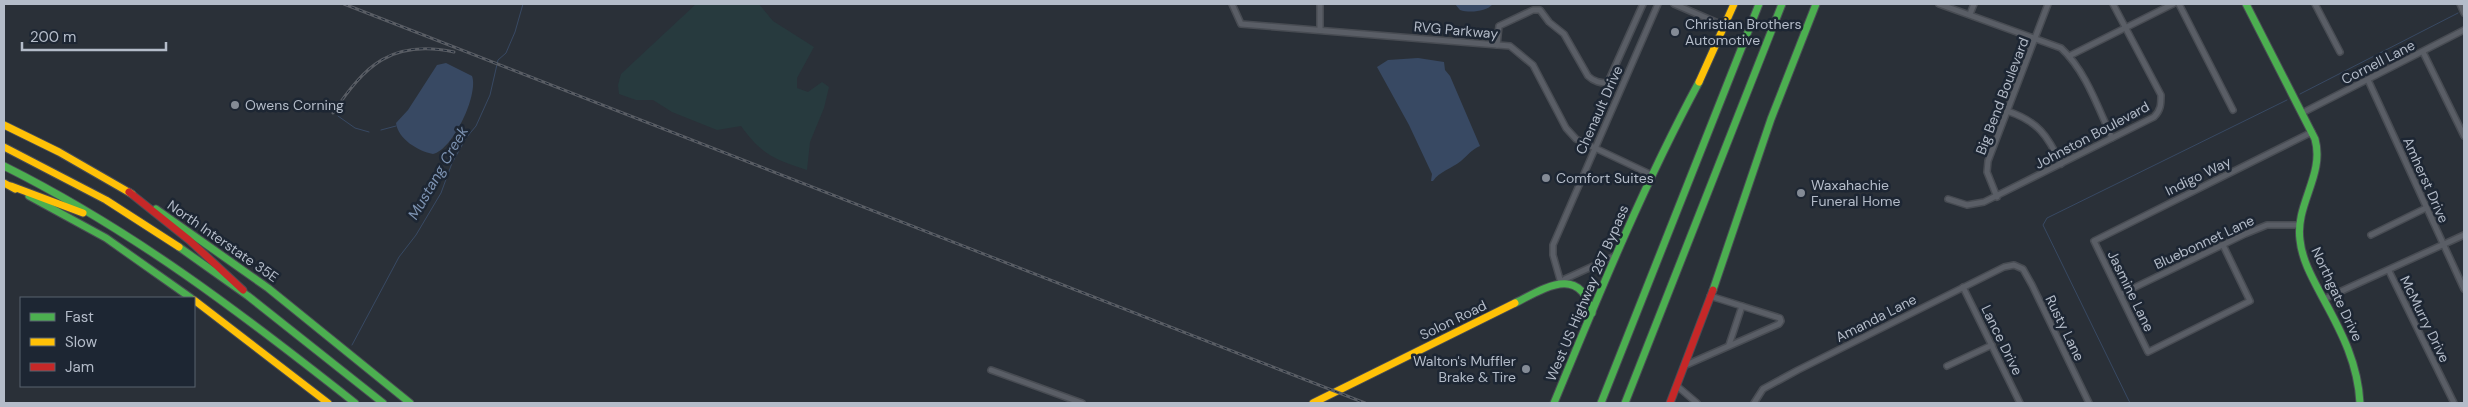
<svg xmlns="http://www.w3.org/2000/svg" width="2468" height="407" font-family="'DM Sans',sans-serif">
	<style>
		.green { fill: #273a3e }
		.water { fill: #384963 }
		.lines { fill: none; stroke-linecap: round; stroke-linejoin: round }
		.stream { stroke: #384963; stroke-width: 1 }
		.street-casing { stroke: #484c53; stroke-width: 8 }
		.fast-casing { stroke: #484c53; stroke-width: 9 }
		.slow-casing { stroke: #484c53; stroke-width: 9 }
		.jam-casing { stroke: #484c53; stroke-width: 9 }
		.street { stroke: #5a5e66; stroke-width: 5 }
		.fast { stroke: #4caf50; stroke-width: 7 }
		.slow { stroke: #ffc107; stroke-width: 7 }
		.jam { stroke: #c62828; stroke-width: 7 }
		.rail-casing { stroke: #595d64; stroke-width: 3 }
		.rail { stroke: #1d2633; stroke-width: 1; stroke-dasharray: 4; stroke-linecap: butt }
		.poi-dot { fill: #848b96; stroke: #1d2633; stroke-width: 2 }
		.labels { text-anchor: middle; stroke-width: 5; stroke-linejoin: round; paint-order: stroke }
		.poi-label { font-size: 14px; fill: #b4bcc9; stroke: #1d2633; text-anchor: start }
		.street-label { font-size: 14px; fill: #b4bcc9; stroke: #1d2633 }
		.water-label { font-size: 15px; font-style: italic; fill: #7c92b1; stroke: #1d2633 }
	</style>
	<rect width="100%" height="100%" fill="#2a3038"/>
	<path class="green" d="M 696,4 L 759,4 L 773,21 L 814,47 L 797,78 L 797,88 L 808,92 L 822,82 L 829,87 L 824,108 L 810,142 L 807,170 C 774,159 762,155 741,126 L 717,130 L 672,112 L 653,100 L 636,100 L 619,94 L 618,85 L 621,74 Z"/>
	<g class="water">
		<path d="M 1455,4 L 1493,4 C 1486,12 1469,13 1460,10 Z"/>
		<path d="M 1418,58 L 1444,62 L 1445,70 L 1450,76 L 1480,146 C 1471,150 1468,155 1461,161 C 1451,169 1440,171 1433,181 L 1431,181 L 1432,174 L 1409,125 L 1377,67 L 1388,60 Z"/>
		<path d="M 446,63 L 472,76 C 479,94 453,150 433,154 C 418,151 398,139 396,123 L 408,110 L 437,65 Z"/>
	</g>
	<g class="lines">
		<g class="stream">
			<path d="M 2300,94 L 2458,13"/>
			<path d="M 338,116 L 355,128 L 369,132"/>
			<path d="M 381,130 L 396,126"/>
			<path d="M 352,345 L 399,257 L 416,235 L 441,193 L 452,163 L 466,138 L 476,126 L 490,95 L 498,60 L 506,53 L 515,32 L 523,4"/>
			<path d="M 2130,403 L 2043,225 L 2047,218 L 2287,100"/>
		</g>
		<defs>
			<g id="street">
				<path d="M 1232,4 L 1241,24 L 1510,46 L 1533,65 L 1566,128 L 1576,139 L 1652,175"/>
				<path d="M 1674,4 L 1725,26"/>
				<path d="M 1939,4 L 2061,48 C 2086,71 2098,108 2112,138"/>
				<path d="M 2179,4 L 2233,110"/>
				<path d="M 2315,4 L 2340,52"/>
				<path d="M 2460,4 L 2464,13"/>
				<path d="M 1970,14 L 1974,4"/>
				<path d="M 1320,30 L 1320,4"/>
				<path d="M 1497,45 L 1499,26 L 1533,10 L 1540,10 L 1549,22 L 1564,34 L 1588,76 C 1593,81 1601,84 1608,82 L 1643,4"/>
				<path d="M 2423,52 L 2464,136"/>
				<path d="M 2069,56 L 2173,4"/>
				<path d="M 2368,80 L 2464,289"/>
				<path d="M 2007,111 C 2038,121 2048,136 2061,164"/>
				<path d="M 2302,113 L 2464,30"/>
				<path d="M 1997,197 L 1987,172 L 1988,161 L 2048,4"/>
				<path d="M 1948,199 L 1967,205 L 1984,202 L 2154,117 C 2161,110 2161,104 2161,95 L 2113,4"/>
				<path d="M 2371,235 L 2426,208"/>
				<path d="M 2223,245 L 2250,301 L 2148,352 L 2094,241 L 2312,132"/>
				<path d="M 1615,256 L 1565,279 L 1561,283 L 1553,255 L 1553,245 L 1658,4"/>
				<path d="M 2389,271 L 2454,403"/>
				<path d="M 1963,287 L 2020,403"/>
				<path d="M 2121,294 L 2245,234 L 2267,225 L 2299,225"/>
				<path d="M 2324,299 L 2464,235"/>
				<path d="M 1729,345 L 1742,306"/>
				<path d="M 1686,365 L 1779,324 L 1781,321 L 1780,318 L 1710,296"/>
				<path d="M 1947,366 L 1992,345"/>
				<path d="M 991,370 L 1082,403"/>
				<path d="M 1677,386 L 1697,403"/>
				<path d="M 1754,403 L 1763,389 L 1798,370 L 2004,267 L 2014,265 L 2023,269 L 2032,285 L 2089,403"/>
			</g>
			<g id="fast">
				<path d="M 2246,4 L 2315,139 C 2325,175 2295,204 2300,240 C 2302,261 2314,281 2324,300 C 2342,333 2358,364 2360,403"/>
				<path d="M 4,166 C 134,231 241,313 355,403"/>
				<path d="M 29,196 L 106,238 L 191,298"/>
				<path d="M 156,209 L 268,288 L 410,403"/>
				<path d="M 179,247 L 248,296 L 383,403"/>
				<path d="M 1713,290 L 1771,119 L 1816,4"/>
				<path d="M 1515,303 C 1545,288 1580,264 1592,313"/>
				<path d="M 1554,403 C 1599,294 1643,186 1699,82"/>
				<path d="M 1601,403 L 1759,4"/>
				<path d="M 1625,403 L 1782,4"/>
			</g>
			<g id="slow">
				<path d="M 1699,82 L 1734,4"/>
				<path d="M 4,125 L 59,152 L 132,194"/>
				<path d="M 4,147 L 106,200 L 179,247"/>
				<path d="M 4,183 L 15,189"/>
				<path d="M 11,186 L 83,213"/>
				<path d="M 194,300 L 328,403"/>
				<path d="M 1313,403 L 1515,303"/>
			</g>
			<g id="jam">
				<path d="M 129,192 L 189,240 L 243,290"/>
				<path d="M 1670,403 L 1713,290"/>
			</g>
		</defs>
		<use href="#street" class="street-casing"/>
		<use href="#fast" class="fast-casing"/>
		<use href="#slow" class="slow-casing"/>
		<use href="#jam" class="jam-casing"/>
		<use href="#street" class="street"/>
		<use href="#fast" class="fast"/>
		<use href="#slow" class="slow"/>
		<use href="#jam" class="jam"/>
		<defs>
			<g id="rail">
				<path d="M 344,4 L 1365,403"/>
				<path d="M 333,113 C 365,65 392,39 454,52"/>
			</g>
		</defs>
		<use href="#rail" class="rail-casing"/>
		<use href="#rail" class="rail"/>
	</g>
	<g class="poi-dot">
		<circle cx="1675" cy="32" r="5"/>
		<circle cx="235" cy="105" r="5"/>
		<circle cx="1546" cy="178" r="5"/>
		<circle cx="1801" cy="193" r="5"/>
		<circle cx="1526" cy="369" r="5"/>
	</g>
	<g class="labels">
		<g class="poi-label">
			<text x="1685" y="29">Christian Brothers<tspan x="1685" dy="16">Automotive</tspan></text>
			<text x="245" y="110">Owens Corning</text>
			<text x="1556" y="183">Comfort Suites</text>
			<text x="1811" y="190">Waxahachie<tspan x="1811" dy="16">Funeral Home</tspan></text>
			<text x="1516" y="366" text-anchor="end">Walton's Muffler<tspan x="1516" dy="16">Brake &amp; Tire</tspan></text>
		</g>
		<g class="street-label">
			<text transform="translate(1456 30) rotate(5)" y="5">RVG Parkway</text>
			<text transform="translate(2378 62) rotate(-27)" y="5">Cornell Lane</text>
			<text transform="translate(2002 96) rotate(-69)" y="5">Big Bend Boulevard</text>
			<text transform="translate(1599 110) rotate(-66)" y="5">Chenault Drive</text>
			<text transform="translate(2092 135) rotate(-28)" y="5">Johnston Boulevard</text>
			<text transform="translate(2198 176) rotate(-26)" y="5">Indigo Way</text>
			<text transform="translate(2426 180) rotate(66)" y="5">Amherst Drive</text>
			<text transform="translate(223 241) rotate(35)" y="5">North Interstate 35E</text>
			<text transform="translate(2204 242) rotate(-25)" y="5">Bluebonnet Lane</text>
			<text transform="translate(2131 291) rotate(64)" y="5">Jasmine Lane</text>
			<text transform="translate(1587 293) rotate(-67)" y="5">West US Highway 287 Bypass</text>
			<text transform="translate(2337 294) rotate(65)" y="5">Northgate Drive</text>
			<text transform="translate(1876 318) rotate(-27)" y="5">Amanda Lane</text>
			<text transform="translate(2425 319) rotate(64)" y="5">McMurry Drive</text>
			<text transform="translate(1453 320) rotate(-26)" y="5">Solon Road</text>
			<text transform="translate(2065 328) rotate(64)" y="5">Rusty Lane</text>
			<text transform="translate(2002 340) rotate(64)" y="5">Lance Drive</text>
		</g>
		<g class="water-label">
			<text transform="translate(438 173) rotate(-60)" y="5">Mustang Creek</text>
		</g>
	</g>
	<rect width="2468" height="407" fill="none" stroke="#b4bcc9" stroke-width="10"/>
	<rect x="20" y="297" width="175" height="90" fill="#1d2633" stroke="#59626f"/>
	<rect x="30" y="313" width="25" height="8" fill="#4caf50" stroke="#59626f"/>
	<text x="65" y="322" font-size="15" fill="#b4bcc9">Fast</text>
	<rect x="30" y="338" width="25" height="8" fill="#ffc107" stroke="#59626f"/>
	<text x="65" y="347" font-size="15" fill="#b4bcc9">Slow</text>
	<rect x="30" y="363" width="25" height="8" fill="#c62828" stroke="#59626f"/>
	<text x="65" y="372" font-size="15" fill="#b4bcc9">Jam</text>
	<path d="M22 42v8h144v-8" fill="none" stroke="#b4bcc9" stroke-width="2.5"/>
	<text x="30" y="42" font-size="15" fill="#b4bcc9" stroke="#1d2633" stroke-width="4" paint-order="stroke">200 m</text>
</svg>
